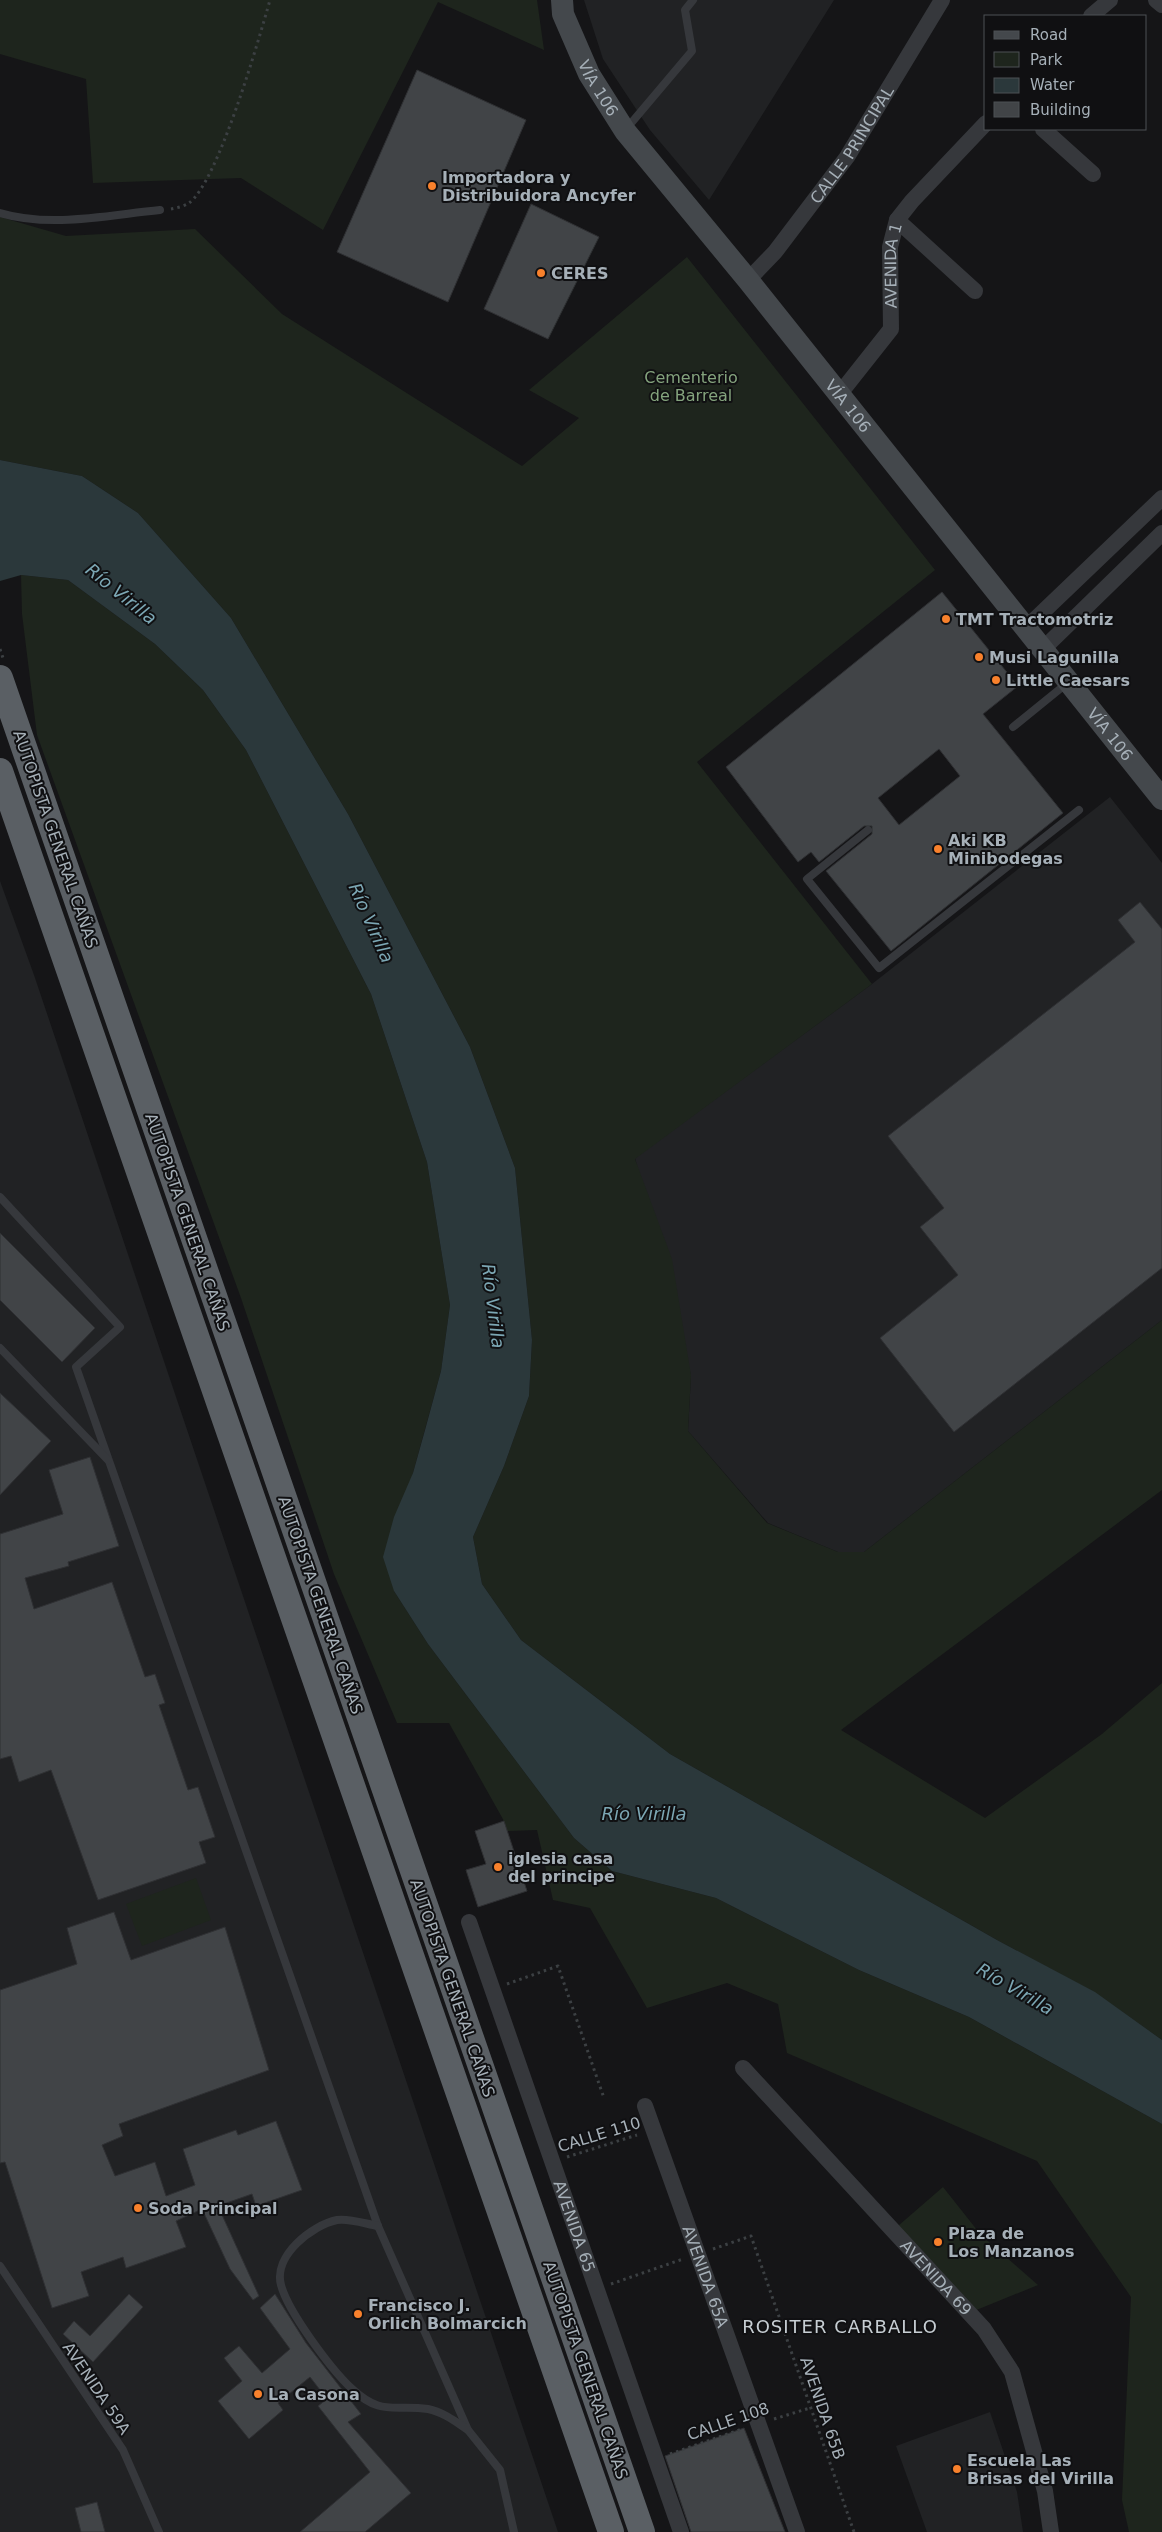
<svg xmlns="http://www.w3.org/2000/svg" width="1162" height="2532" font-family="'DejaVu Sans',sans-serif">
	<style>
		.built { fill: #212224 }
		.green { fill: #1e251d }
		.water { fill: #2b383b }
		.building { fill: #414447; stroke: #2f3033; fill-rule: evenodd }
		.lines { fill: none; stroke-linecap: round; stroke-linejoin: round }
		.path { stroke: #3c4043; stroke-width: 3; stroke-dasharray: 2.5 4; stroke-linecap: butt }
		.service { stroke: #36383c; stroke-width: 8 }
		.minor { stroke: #36383c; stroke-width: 16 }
		.secondary { stroke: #44484c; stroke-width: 22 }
		.trunk { stroke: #5a5f64; stroke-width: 26 }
		.poi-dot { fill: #f8812c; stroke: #101012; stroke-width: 2 }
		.labels { text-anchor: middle; stroke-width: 4; stroke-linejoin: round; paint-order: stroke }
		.street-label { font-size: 16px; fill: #a6b0b8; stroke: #101012 }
		.poi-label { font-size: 16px; font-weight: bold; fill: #a6b0b8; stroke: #101012; text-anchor: start }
		.park-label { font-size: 16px; fill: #84a37d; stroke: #101012 }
		.water-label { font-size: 18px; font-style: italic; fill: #7ca7b4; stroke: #101012 }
		.neighbourhood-label { font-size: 18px; letter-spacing: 1px; fill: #c7ced3; stroke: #101012 }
	</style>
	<rect width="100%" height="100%" fill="#151517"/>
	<g class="built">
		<path d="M 584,0 L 834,0 L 709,200 L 650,130 L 603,59 Z"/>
		<path d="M 1110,797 L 1162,863 L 1162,1320 L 864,1552 L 838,1552 L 768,1523 L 688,1431 L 691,1375 L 635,1158 L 872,984 Z"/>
		<path d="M 0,881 L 34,975 L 558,2532 L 0,2532 Z"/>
		<path d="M 990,2412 L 1017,2492 L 1023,2532 L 927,2532 L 896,2446 Z"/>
	</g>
	<g class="green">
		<path d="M 0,0 L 537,0 L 544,50 L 438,2 L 323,230 L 241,178 L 93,183 L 86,79 L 0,54 Z"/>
		<path d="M 0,217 L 66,236 L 195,229 L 282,314 L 522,466 L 579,418 L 529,390 L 687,257 L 935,570 L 697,762 L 872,984 L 635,1159 L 672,1259 L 691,1375 L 688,1431 L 767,1523 L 838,1552 L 864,1552 L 1162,1320 L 1162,1490 L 841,1730 L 985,1818 L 1102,1734 L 1162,1683 L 1162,2040 L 1094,1992 L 997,1940 L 670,1754 L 521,1640 L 482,1584 L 473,1537 L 504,1466 L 529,1396 L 532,1340 L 515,1168 L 470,1047 L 348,814 L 231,618 L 138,513 L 82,476 L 0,460 Z"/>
		<path d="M 21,575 L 68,580 L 155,644 L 203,690 L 246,750 L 371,994 L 427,1162 L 450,1305 L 441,1371 L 413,1473 L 394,1591 L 428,1644 L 574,1838 L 612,1871 L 716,1898 L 859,1970 L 969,2017 L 1162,2124 L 1162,2532 L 1129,2532 L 1122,2500 L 1131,2297 L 1037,2161 L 787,2053 L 778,2004 L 727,1983 L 647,2008 L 590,1908 L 553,1900 L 537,1830 L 507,1831 L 504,1821 L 449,1723 L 397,1723 L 334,1574 L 241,1298 L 37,735 L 22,614 Z"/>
		<path d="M 196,1878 L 211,1920 L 142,1946 L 126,1904 Z"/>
		<path d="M 943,2187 L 981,2235 L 1038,2285 L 974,2311 L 898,2226 Z"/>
	</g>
	<path class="water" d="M 0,460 L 82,476 L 138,513 L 231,618 L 348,814 L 470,1047 L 515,1168 L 532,1340 L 529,1396 L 504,1466 L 473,1537 L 482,1584 L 521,1640 L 670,1754 L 997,1940 L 1095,1992 L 1162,2040 L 1162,2124 L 969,2017 L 859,1970 L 716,1898 L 612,1871 L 574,1838 L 428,1644 L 394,1591 L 383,1557 L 394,1517 L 413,1473 L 425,1430 L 441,1371 L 450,1305 L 427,1162 L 371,994 L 246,750 L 203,690 L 155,644 L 68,580 L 21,575 L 0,581 Z"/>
	<g class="building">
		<path d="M 417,70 L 526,120 L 448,302 L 337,252 Z"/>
		<path d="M 531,204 L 599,237 L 548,339 L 484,309 Z"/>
		<path d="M 942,592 L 1018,686 L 983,714 L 1063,813 L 891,951 L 826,871 L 872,834 L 872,826 L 864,826 L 819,862 L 811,852 L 798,862 L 726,767 ZM 939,749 L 960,776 L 899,825 L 878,798 Z"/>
		<path d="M 1140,902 L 1162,929 L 1162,1268 L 954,1432 L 880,1338 L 958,1275 L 920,1227 L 944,1208 L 888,1136 L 1135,942 L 1118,920 Z"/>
		<path d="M 0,1233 L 95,1328 L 62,1362 L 0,1300 Z"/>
		<path d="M 0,1393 L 51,1441 L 0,1495 Z"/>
		<path d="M 90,1457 L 119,1546 L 68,1562 L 69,1566 L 25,1578 L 34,1609 L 112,1582 L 145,1677 L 155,1674 L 165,1703 L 159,1705 L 188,1790 L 198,1787 L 215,1837 L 199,1842 L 206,1863 L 98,1900 L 51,1770 L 19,1782 L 11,1756 L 0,1759 L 0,1534 L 63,1514 L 49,1470 Z"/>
		<path d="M 504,1821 L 527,1891 L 478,1907 L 466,1870 L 486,1864 L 475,1831 Z"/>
		<path d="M 114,1912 L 131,1960 L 225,1927 L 269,2070 L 119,2124 L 123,2136 L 102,2145 L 115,2176 L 155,2162 L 166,2196 L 195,2185 L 183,2149 L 236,2130 L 238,2135 L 276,2121 L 302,2190 L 256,2206 L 252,2194 L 218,2206 L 259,2296 L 253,2300 L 230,2269 L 202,2209 L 176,2221 L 186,2247 L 126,2268 L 123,2257 L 81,2272 L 89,2296 L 52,2308 L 5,2162 L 0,2163 L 0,1990 L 77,1964 L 67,1928 Z"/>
		<path d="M 129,2294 L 143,2307 L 93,2362 L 63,2334 L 74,2321 L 90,2336 Z"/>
		<path d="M 275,2294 L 306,2343 L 361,2414 L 348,2422 L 411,2493 L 365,2532 L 300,2532 L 370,2472 L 318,2406 L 327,2399 L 310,2377 L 278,2403 L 283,2410 L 249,2439 L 218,2401 L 242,2381 L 224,2358 L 239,2346 L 262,2373 L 290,2349 L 260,2308 Z"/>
		<path d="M 744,2428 L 785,2532 L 691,2532 L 665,2456 Z"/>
		<path d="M 97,2502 L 105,2532 L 81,2532 L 75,2508 Z"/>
	</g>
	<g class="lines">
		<g class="path">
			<path d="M 171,209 C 176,208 185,206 189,203 C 218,182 259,39 270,0"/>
			<path d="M 0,649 L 3,658"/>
			<path d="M 507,1984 L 558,1966 L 604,2098"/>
			<path d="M 567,2157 L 637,2135"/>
			<path d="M 713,2249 L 751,2236 L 854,2532"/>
			<path d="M 611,2284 L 683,2259"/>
			<path d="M 774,2419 L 810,2408"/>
			<path d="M 670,2454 L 742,2429"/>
		</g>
		<g class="service">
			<path d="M 627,128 L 692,51 L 685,10 L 693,0"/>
			<path d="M 0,213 C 51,228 108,215 160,210"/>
			<path d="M 1013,727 L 1066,684"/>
			<path d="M 868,830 L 807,879 L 879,968 L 1079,810"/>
			<path d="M 0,1197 L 120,1327 L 76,1367 L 378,2226 L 468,2430 L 500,2470 L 514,2532"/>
			<path d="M 0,1348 L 108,1460"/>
			<path d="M 378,2226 C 366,2224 349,2218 337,2220 C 312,2225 273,2256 281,2285 C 288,2312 331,2369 351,2388 C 382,2417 393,2404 428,2409 C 443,2412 456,2422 468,2430"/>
			<path d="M 0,2266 L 123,2450 L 159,2532"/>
		</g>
		<g class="minor">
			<path d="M 1156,0 L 1162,5"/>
			<path d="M 1091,16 L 1110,0"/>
			<path d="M 1043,129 L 1093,174"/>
			<path d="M 897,220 L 975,291"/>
			<path id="s1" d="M 748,280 L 775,252 L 847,157 L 942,0"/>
			<path id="s2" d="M 838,396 L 891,329 L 890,247 L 897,220 L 912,201 L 986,123"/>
			<path d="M 1026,628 L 1162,498"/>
			<path d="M 1043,649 L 1162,533"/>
			<path id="s3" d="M 469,1922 L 681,2532"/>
			<path id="s4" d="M 743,2068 L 984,2329 L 1012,2372 L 1045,2491 L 1051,2532"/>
			<path id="s5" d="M 645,2106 L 797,2532"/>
		</g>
		<path class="secondary" id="s6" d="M 562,0 L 563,14 L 589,74 L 625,131 L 748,280 L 1162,799"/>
		<g class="trunk">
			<path d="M 0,678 L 642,2532"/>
			<path d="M 0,771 L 611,2532"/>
		</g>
	</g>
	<g class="poi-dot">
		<circle cx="432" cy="186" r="5"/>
		<circle cx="541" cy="273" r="5"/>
		<circle cx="946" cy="619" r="5"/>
		<circle cx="979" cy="657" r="5"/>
		<circle cx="996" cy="680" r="5"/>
		<circle cx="938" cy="849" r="5"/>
		<circle cx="498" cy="1867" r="5"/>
		<circle cx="138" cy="2208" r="5"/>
		<circle cx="938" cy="2242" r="5"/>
		<circle cx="358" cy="2314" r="5"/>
		<circle cx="258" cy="2394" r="5"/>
		<circle cx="957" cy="2469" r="5"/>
	</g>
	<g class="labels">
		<g class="street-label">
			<text dy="6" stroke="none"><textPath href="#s6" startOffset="96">VÍA 106</textPath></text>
			<text dy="6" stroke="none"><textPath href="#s1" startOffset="171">CALLE PRINCIPAL</textPath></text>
			<text dy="6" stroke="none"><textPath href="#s2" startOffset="149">AVENIDA 1</textPath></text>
			<text dy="6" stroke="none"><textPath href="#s6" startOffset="501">VÍA 106</textPath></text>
			<text dy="6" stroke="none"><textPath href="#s6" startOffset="921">VÍA 106</textPath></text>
			<text transform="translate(56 839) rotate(71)" y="6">AUTOPISTA GENERAL CAÑAS</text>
			<text transform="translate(188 1222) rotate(71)" y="6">AUTOPISTA GENERAL CAÑAS</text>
			<text transform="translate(321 1605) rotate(71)" y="6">AUTOPISTA GENERAL CAÑAS</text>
			<text transform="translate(453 1988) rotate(71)" y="6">AUTOPISTA GENERAL CAÑAS</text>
			<text transform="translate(599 2134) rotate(-17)" y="6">CALLE 110</text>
			<text dy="6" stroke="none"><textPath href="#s3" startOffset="322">AVENIDA 65</textPath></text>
			<text dy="6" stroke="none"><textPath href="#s5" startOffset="181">AVENIDA 65A</textPath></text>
			<text dy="6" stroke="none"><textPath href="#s4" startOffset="285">AVENIDA 69</textPath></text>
			<text transform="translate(586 2370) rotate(71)" y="6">AUTOPISTA GENERAL CAÑAS</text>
			<text transform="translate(97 2388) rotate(56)" y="6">AVENIDA 59A</text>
			<text transform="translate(823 2408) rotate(71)" y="6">AVENIDA 65B</text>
			<text transform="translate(728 2421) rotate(-19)" y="6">CALLE 108</text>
		</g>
		<g class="poi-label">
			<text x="442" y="183">Importadora y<tspan x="442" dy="18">Distribuidora Ancyfer</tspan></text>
			<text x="551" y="279">CERES</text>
			<text x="956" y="625">TMT Tractomotriz</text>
			<text x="989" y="663">Musi Lagunilla</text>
			<text x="1006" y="686">Little Caesars</text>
			<text x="948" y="846">Aki KB<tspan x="948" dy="18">Minibodegas</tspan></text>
			<text x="508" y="1864">iglesia casa<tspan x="508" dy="18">del principe</tspan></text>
			<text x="148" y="2214">Soda Principal</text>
			<text x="948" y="2239">Plaza de<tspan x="948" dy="18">Los Manzanos</tspan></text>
			<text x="368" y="2311">Francisco J.<tspan x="368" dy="18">Orlich Bolmarcich</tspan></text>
			<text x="268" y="2400">La Casona</text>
			<text x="967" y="2466">Escuela Las<tspan x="967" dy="18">Brisas del Virilla</tspan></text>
		</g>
		<g class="park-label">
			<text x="691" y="383">Cementerio<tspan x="691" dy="18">de Barreal</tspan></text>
		</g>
		<g class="water-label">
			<text transform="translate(121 594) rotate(39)" y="6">Río Virilla</text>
			<text transform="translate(371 923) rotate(66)" y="6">Río Virilla</text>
			<text transform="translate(493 1306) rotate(83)" y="6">Río Virilla</text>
			<text x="644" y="1820">Río Virilla</text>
			<text transform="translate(1015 1989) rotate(30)" y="6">Río Virilla</text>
		</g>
		<g class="neighbourhood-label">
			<text x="840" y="2333">ROSITER CARBALLO</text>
		</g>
	</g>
	<rect x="984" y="15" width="162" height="115" fill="#101012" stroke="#4c5054"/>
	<rect x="994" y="31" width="25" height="8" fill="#44484c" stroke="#4c5054"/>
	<text x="1030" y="40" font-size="15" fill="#a6b0b8">Road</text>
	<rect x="994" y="52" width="25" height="15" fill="#1e251d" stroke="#4c5054"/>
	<text x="1030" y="65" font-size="15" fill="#a6b0b8">Park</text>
	<rect x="994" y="78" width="25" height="15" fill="#2b383b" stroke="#4c5054"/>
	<text x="1030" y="90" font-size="15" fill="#a6b0b8">Water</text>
	<rect x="994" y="102" width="25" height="15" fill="#414447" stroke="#4c5054"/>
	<text x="1030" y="115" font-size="15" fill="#a6b0b8">Building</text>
</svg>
